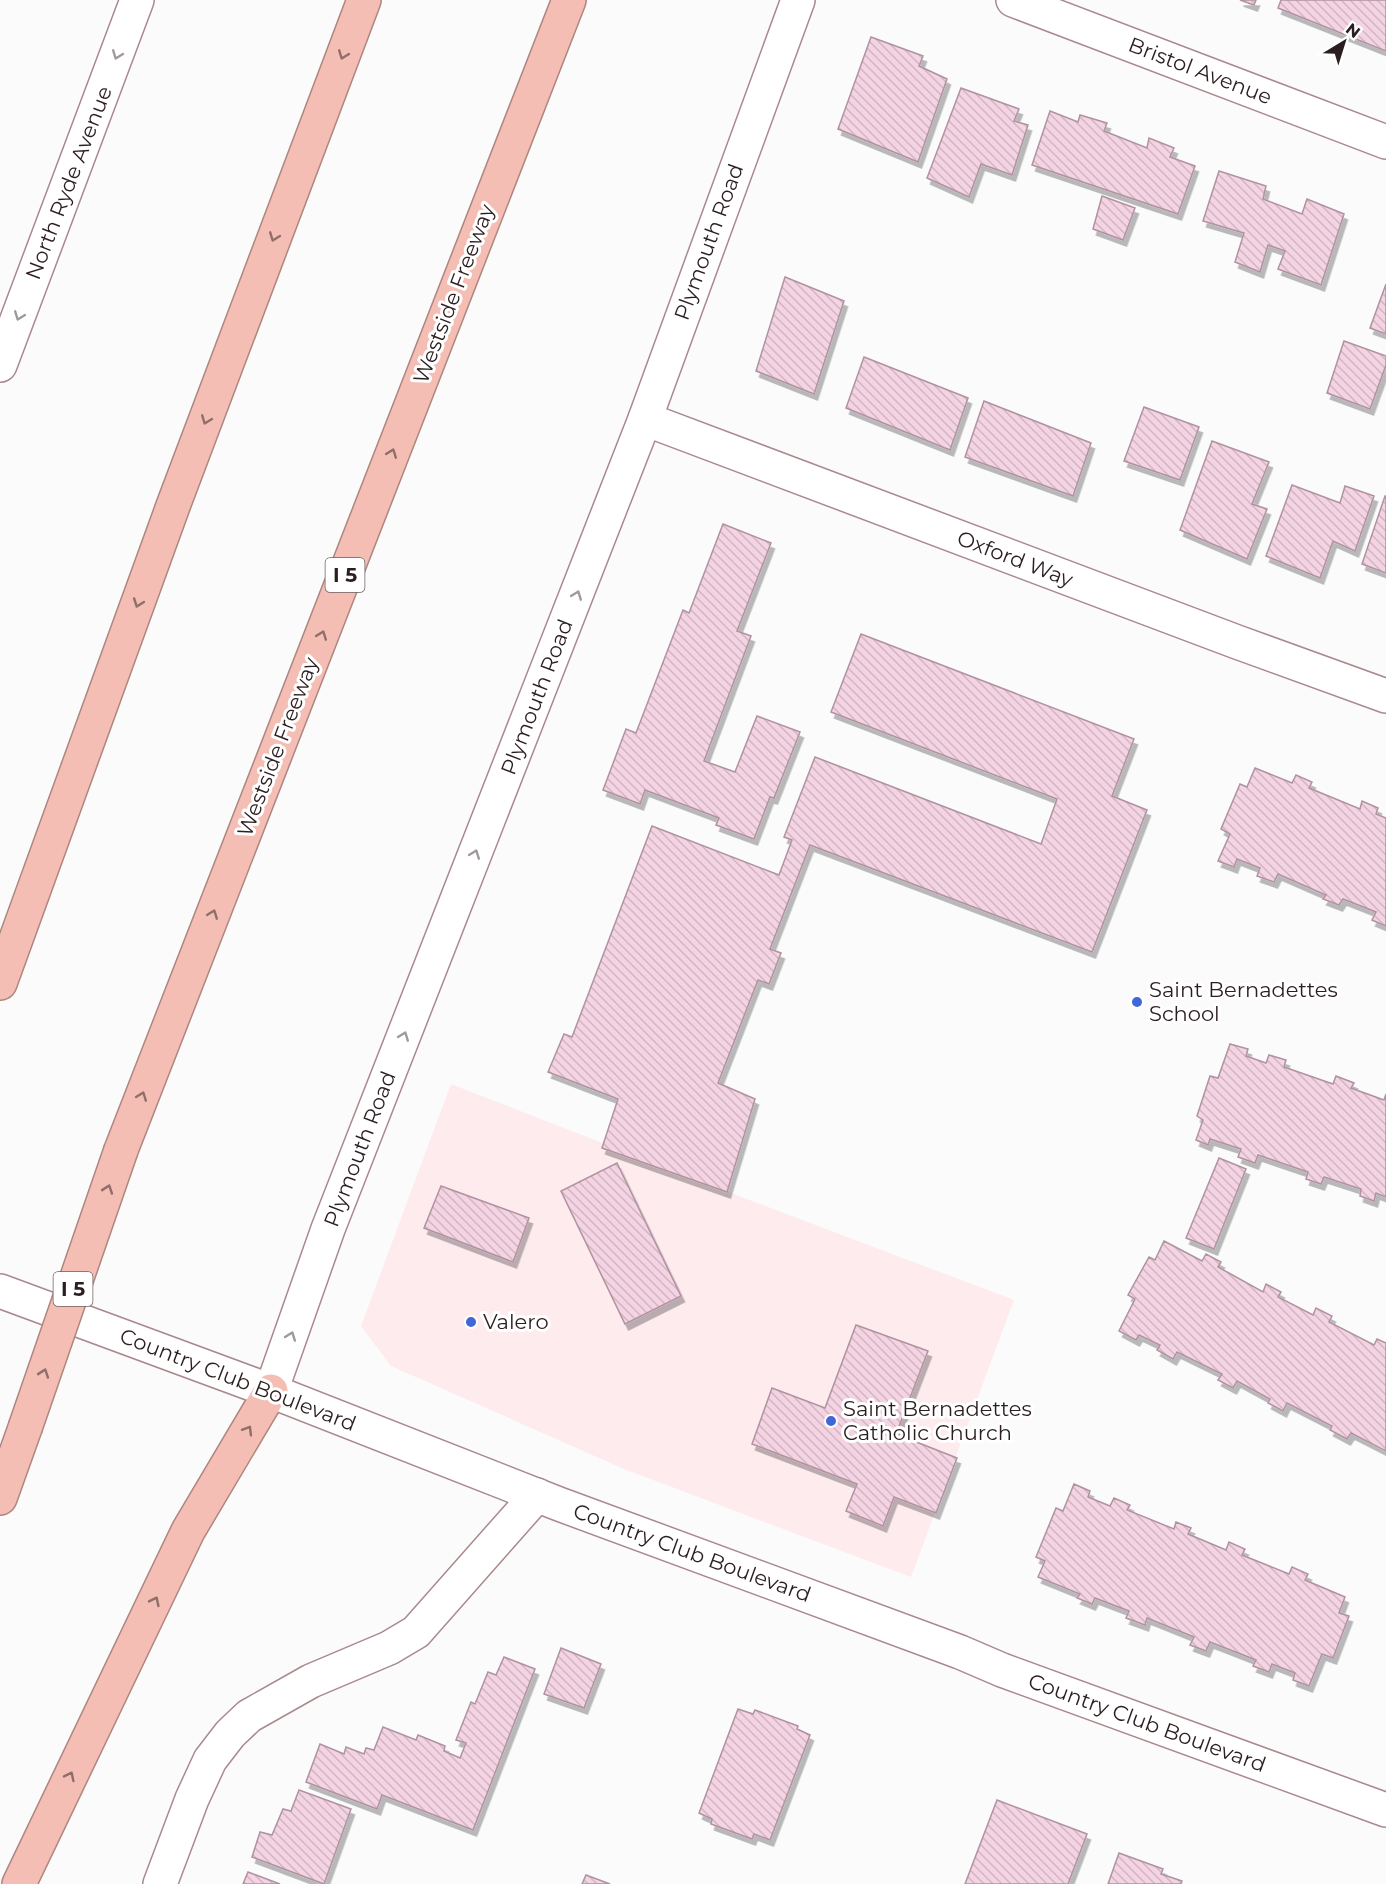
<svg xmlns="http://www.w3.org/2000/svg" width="1386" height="1884" font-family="Montserrat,sans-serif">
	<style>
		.built { fill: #feebed }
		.building { fill: url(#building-back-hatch); stroke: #b092a0; stroke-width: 1.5; filter: url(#shadow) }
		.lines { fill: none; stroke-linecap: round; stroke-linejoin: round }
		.minor-casing { stroke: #aa898d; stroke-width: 36 }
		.tertiary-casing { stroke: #aa898d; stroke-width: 36 }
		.motorway-casing { stroke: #ae8680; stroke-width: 36 }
		.minor { stroke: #fff; stroke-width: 33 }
		.tertiary { stroke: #fff; stroke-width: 33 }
		.motorway { stroke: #f4beb4; stroke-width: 33 }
		.motorway-bridge-casing { stroke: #ae8680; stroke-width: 36; stroke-linecap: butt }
		.motorway-bridge { stroke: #f4beb4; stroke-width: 33 }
		.oneway { stroke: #a09a9b }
		.oneway2 { stroke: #906e6a }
		.poi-dot { fill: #4066d8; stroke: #fff; stroke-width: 2 }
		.labels { text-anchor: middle; stroke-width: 6; stroke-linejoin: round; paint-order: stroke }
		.shield { fill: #fff; stroke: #6b6263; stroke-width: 1.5 }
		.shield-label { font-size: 20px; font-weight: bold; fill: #2b1e20 }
		.street-label { font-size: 21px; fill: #2b1e20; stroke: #fff }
		.poi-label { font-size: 21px; fill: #2b1e20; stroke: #fff; text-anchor: start }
	</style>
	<defs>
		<pattern id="building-back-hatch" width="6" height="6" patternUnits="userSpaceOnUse" patternTransform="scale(1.5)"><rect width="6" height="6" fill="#f4d3e2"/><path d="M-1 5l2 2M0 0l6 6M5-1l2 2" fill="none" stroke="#d1b5c2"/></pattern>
		<filter id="shadow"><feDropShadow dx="3.5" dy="6" stdDeviation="0" flood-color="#0004"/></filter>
	</defs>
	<rect width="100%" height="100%" fill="#fbfbfb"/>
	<path class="built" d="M 451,1084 L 744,1198 L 1014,1300 L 911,1577 L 624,1469 L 391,1366 L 361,1326 Z"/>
	<g class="building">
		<path d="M 1240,0 L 1256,0 L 1254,5 Z"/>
		<path d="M 1281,0 L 1386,0 L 1386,51 L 1278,8 Z"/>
		<path d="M 871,37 L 923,56 L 919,66 L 947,79 L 918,162 L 838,129 Z"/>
		<path d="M 961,88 L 1019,109 L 1014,121 L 1028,125 L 1012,175 L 981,164 L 969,197 L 927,178 Z"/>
		<path d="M 1050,111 L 1078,122 L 1080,115 L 1107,123 L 1104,131 L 1147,148 L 1149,138 L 1174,148 L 1170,157 L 1195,166 L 1178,214 L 1032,165 Z"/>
		<path d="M 1219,171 L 1266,186 L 1263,199 L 1302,214 L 1307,199 L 1344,214 L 1321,285 L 1278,269 L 1285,251 L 1268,245 L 1260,272 L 1235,262 L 1244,233 L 1203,221 Z"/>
		<path d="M 1102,196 L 1135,208 L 1123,240 L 1093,229 Z"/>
		<path d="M 785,277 L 844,301 L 814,394 L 756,371 Z"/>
		<path d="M 1386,284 L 1386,334 L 1370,328 Z"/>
		<path d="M 1344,341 L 1386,356 L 1386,365 L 1370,409 L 1327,393 Z"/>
		<path d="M 864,357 L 968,398 L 950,450 L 846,408 Z"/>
		<path d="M 984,401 L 1091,443 L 1073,496 L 965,457 Z"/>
		<path d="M 1144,407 L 1199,427 L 1180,480 L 1124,461 Z"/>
		<path d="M 1212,441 L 1269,462 L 1252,504 L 1267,509 L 1247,559 L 1180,530 Z"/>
		<path d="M 1292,485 L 1340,503 L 1345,486 L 1374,496 L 1355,551 L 1333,541 L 1320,578 L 1266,556 Z"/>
		<path d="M 1385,496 L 1386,496 L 1386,573 L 1362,564 Z"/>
		<path d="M 723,524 L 771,543 L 737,631 L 751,636 L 704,761 L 735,772 L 757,716 L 800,732 L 774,798 L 770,797 L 754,839 L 716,825 L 719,818 L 645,790 L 640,804 L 603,790 L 626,729 L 636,733 L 683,610 L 689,613 Z"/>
		<path d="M 861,634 L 1134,739 L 1112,796 L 1147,810 L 1092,952 L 810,845 L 770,949 L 781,953 L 769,984 L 758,980 L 718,1083 L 755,1099 L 727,1192 L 602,1148 L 618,1099 L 548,1072 L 564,1034 L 572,1037 L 652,826 L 779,875 L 792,840 L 784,837 L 815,757 L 1041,844 L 1057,799 L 831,712 Z"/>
		<path d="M 1255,768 L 1292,783 L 1296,775 L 1312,782 L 1309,788 L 1360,809 L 1362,801 L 1378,808 L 1376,814 L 1386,818 L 1386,926 L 1372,920 L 1376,912 L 1343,899 L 1339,905 L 1323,899 L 1326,895 L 1278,874 L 1274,882 L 1257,876 L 1260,868 L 1237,859 L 1234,867 L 1218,861 L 1230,834 L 1221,829 L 1240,784 L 1247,787 Z"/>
		<path d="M 1230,1044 L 1248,1049 L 1246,1056 L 1266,1063 L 1269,1055 L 1286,1060 L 1284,1067 L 1333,1084 L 1336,1076 L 1354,1083 L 1351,1088 L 1384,1100 L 1386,1094 L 1386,1197 L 1376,1193 L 1374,1201 L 1360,1196 L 1361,1189 L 1324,1177 L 1321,1184 L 1306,1179 L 1308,1172 L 1258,1155 L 1255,1163 L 1238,1157 L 1241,1149 L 1210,1139 L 1208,1145 L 1196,1140 L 1203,1120 L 1197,1116 L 1210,1076 L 1218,1078 Z"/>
		<path d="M 1219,1158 L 1246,1169 L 1214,1249 L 1186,1238 Z"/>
		<path d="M 617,1163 L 681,1296 L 625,1324 L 561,1191 Z"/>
		<path d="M 441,1186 L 529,1218 L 513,1262 L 424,1228 Z"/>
		<path d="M 1164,1241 L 1202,1261 L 1206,1254 L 1221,1262 L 1218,1267 L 1263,1292 L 1266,1284 L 1281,1292 L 1278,1297 L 1313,1315 L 1316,1308 L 1332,1316 L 1329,1322 L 1374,1345 L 1377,1339 L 1386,1343 L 1386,1451 L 1351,1433 L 1347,1439 L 1330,1430 L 1332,1426 L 1287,1403 L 1283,1411 L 1268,1403 L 1270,1399 L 1237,1381 L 1233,1388 L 1218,1380 L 1222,1374 L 1177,1352 L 1173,1359 L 1157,1350 L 1160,1345 L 1139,1335 L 1136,1340 L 1119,1331 L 1135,1299 L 1128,1295 L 1149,1257 L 1155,1260 Z"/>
		<path d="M 856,1325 L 928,1351 L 896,1434 L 957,1458 L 936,1513 L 894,1497 L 883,1526 L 846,1511 L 857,1484 L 752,1444 L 772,1388 L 825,1408 Z"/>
		<path d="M 1074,1484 L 1090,1491 L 1088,1497 L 1110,1506 L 1114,1498 L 1130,1505 L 1127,1510 L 1174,1529 L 1176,1522 L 1191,1528 L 1188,1534 L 1226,1550 L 1229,1542 L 1245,1549 L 1242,1555 L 1289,1574 L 1292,1567 L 1308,1574 L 1305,1580 L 1345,1597 L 1339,1613 L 1349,1616 L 1333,1658 L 1322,1654 L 1309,1686 L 1293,1680 L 1295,1673 L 1272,1664 L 1269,1672 L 1253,1666 L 1256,1660 L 1210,1642 L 1206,1651 L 1190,1645 L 1194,1637 L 1147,1618 L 1145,1625 L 1126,1618 L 1129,1611 L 1095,1598 L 1092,1604 L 1077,1598 L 1080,1594 L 1038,1577 L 1045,1561 L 1036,1557 L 1056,1508 L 1063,1511 Z"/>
		<path d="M 561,1648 L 601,1664 L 584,1708 L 544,1694 Z"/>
		<path d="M 504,1657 L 535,1669 L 473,1830 L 382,1795 L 377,1809 L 306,1782 L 320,1744 L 344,1754 L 346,1747 L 364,1754 L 366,1748 L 374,1750 L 383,1727 L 416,1740 L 418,1735 L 445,1746 L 444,1751 L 460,1758 L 466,1743 L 456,1740 L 471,1702 L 475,1704 L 488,1672 L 496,1675 Z"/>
		<path d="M 738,1709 L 753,1714 L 755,1710 L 798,1726 L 797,1729 L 810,1735 L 770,1840 L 754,1834 L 752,1839 L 711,1824 L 712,1819 L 699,1813 Z"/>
		<path d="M 299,1790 L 351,1809 L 324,1884 L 252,1857 L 260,1832 L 272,1835 L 283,1809 L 291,1811 Z"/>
		<path d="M 997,1800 L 1087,1834 L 1068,1884 L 965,1884 Z"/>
		<path d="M 1119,1853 L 1163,1869 L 1161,1874 L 1182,1881 L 1181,1884 L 1108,1884 Z"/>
		<path d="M 248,1872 L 280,1884 L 243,1884 Z"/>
		<path d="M 586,1875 L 610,1884 L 582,1884 Z"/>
	</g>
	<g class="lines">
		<defs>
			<g id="minor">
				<path d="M 1013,0 L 1386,142"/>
				<path d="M 645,419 L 1237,642 L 1386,696"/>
				<path d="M 160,1884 L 192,1799 L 210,1760 L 230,1734 L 249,1716 L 311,1681 L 389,1648 L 416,1632 L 537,1495"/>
			</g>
			<g id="tertiary">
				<path d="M 0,365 L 137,0"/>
				<path d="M 0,1291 L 271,1391 L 559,1504 L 960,1652 L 1002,1670 L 1386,1810"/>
				<path d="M 271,1391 L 328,1229 L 645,419 L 798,0"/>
			</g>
			<g id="motorway">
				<path d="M 0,983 L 173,506 L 364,0"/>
				<path d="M 121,1150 L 569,0"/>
				<path d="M 0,1498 L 25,1428"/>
				<path d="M 19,1884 L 188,1531 L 271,1391"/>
			</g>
		</defs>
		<use href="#minor" class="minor-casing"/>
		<use href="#tertiary" class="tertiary-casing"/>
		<use href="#motorway" class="motorway-casing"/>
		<use href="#minor" class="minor"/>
		<use href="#tertiary" class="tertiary"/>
		<use href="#motorway" class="motorway"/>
		<defs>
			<path id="motorway-bridge" d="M 25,1428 L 121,1150"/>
		</defs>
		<use href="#motorway-bridge" class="motorway-bridge-casing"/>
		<use href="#motorway-bridge" class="motorway-bridge"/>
	</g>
	<defs><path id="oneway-chevron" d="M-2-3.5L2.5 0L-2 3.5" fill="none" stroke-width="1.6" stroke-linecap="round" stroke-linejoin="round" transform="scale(1.5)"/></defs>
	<g class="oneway">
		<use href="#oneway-chevron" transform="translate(117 55) rotate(111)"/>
		<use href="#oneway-chevron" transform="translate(19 316) rotate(111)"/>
		<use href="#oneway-chevron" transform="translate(577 595) rotate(-69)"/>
		<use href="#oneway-chevron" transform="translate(475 854) rotate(-69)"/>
		<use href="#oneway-chevron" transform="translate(404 1036) rotate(-69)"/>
		<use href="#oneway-chevron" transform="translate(291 1336) rotate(-70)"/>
	</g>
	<g class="oneway2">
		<use href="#oneway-chevron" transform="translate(343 55) rotate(111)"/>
		<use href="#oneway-chevron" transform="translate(274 237) rotate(111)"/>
		<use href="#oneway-chevron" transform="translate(206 420) rotate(111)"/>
		<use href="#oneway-chevron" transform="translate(392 453) rotate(-69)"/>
		<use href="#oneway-chevron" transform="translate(138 603) rotate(110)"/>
		<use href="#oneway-chevron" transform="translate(322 635) rotate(-69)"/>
		<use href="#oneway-chevron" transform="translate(213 914) rotate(-69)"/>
		<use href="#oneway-chevron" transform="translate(142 1096) rotate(-69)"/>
		<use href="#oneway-chevron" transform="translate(108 1189) rotate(-71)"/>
		<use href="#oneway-chevron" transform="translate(44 1373) rotate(-71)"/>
		<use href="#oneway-chevron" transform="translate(248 1430) rotate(-59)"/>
		<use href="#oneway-chevron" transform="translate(155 1601) rotate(-64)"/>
		<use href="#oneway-chevron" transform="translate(70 1776) rotate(-64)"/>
	</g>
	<g class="poi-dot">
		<circle cx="1137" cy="1002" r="6"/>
		<circle cx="471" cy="1322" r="6"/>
		<circle cx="831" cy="1421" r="6"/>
	</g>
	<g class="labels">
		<g class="shield">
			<rect x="325.5" y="558" width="39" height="34" rx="4.5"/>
			<rect x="53.5" y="1272" width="39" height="34" rx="4.5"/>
		</g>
		<g class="shield-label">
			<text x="345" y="582">I 5</text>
			<text x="73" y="1296">I 5</text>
		</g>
		<g class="street-label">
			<text transform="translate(1200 71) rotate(21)" y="7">Bristol Avenue</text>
			<text transform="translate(69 183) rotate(-69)" y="7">North Ryde Avenue</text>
			<text transform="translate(709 242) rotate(-70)" y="7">Plymouth Road</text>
			<text transform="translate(454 294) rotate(-69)" y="7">Westside Freeway</text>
			<text transform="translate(1015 559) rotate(21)" y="7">Oxford Way</text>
			<text transform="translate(537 697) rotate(-69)" y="7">Plymouth Road</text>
			<text transform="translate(278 747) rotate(-69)" y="7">Westside Freeway</text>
			<text transform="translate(360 1149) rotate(-69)" y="7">Plymouth Road</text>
			<text transform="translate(238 1380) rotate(21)" y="7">Country Club Boulevard</text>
			<text transform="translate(692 1553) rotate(20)" y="7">Country Club Boulevard</text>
			<text transform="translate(1147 1723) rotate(20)" y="7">Country Club Boulevard</text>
		</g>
		<g class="poi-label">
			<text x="1149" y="997">Saint Bernadettes<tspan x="1149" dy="24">School</tspan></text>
			<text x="483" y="1329">Valero</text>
			<text x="843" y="1416">Saint Bernadettes<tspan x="843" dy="24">Catholic Church</tspan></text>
		</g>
	</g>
	<g transform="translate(1344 42) rotate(38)" stroke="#ffffff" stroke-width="4.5" paint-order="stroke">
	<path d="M0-4.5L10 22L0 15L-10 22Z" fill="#2b1e20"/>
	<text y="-9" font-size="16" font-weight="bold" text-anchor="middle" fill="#2b1e20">N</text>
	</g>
</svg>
